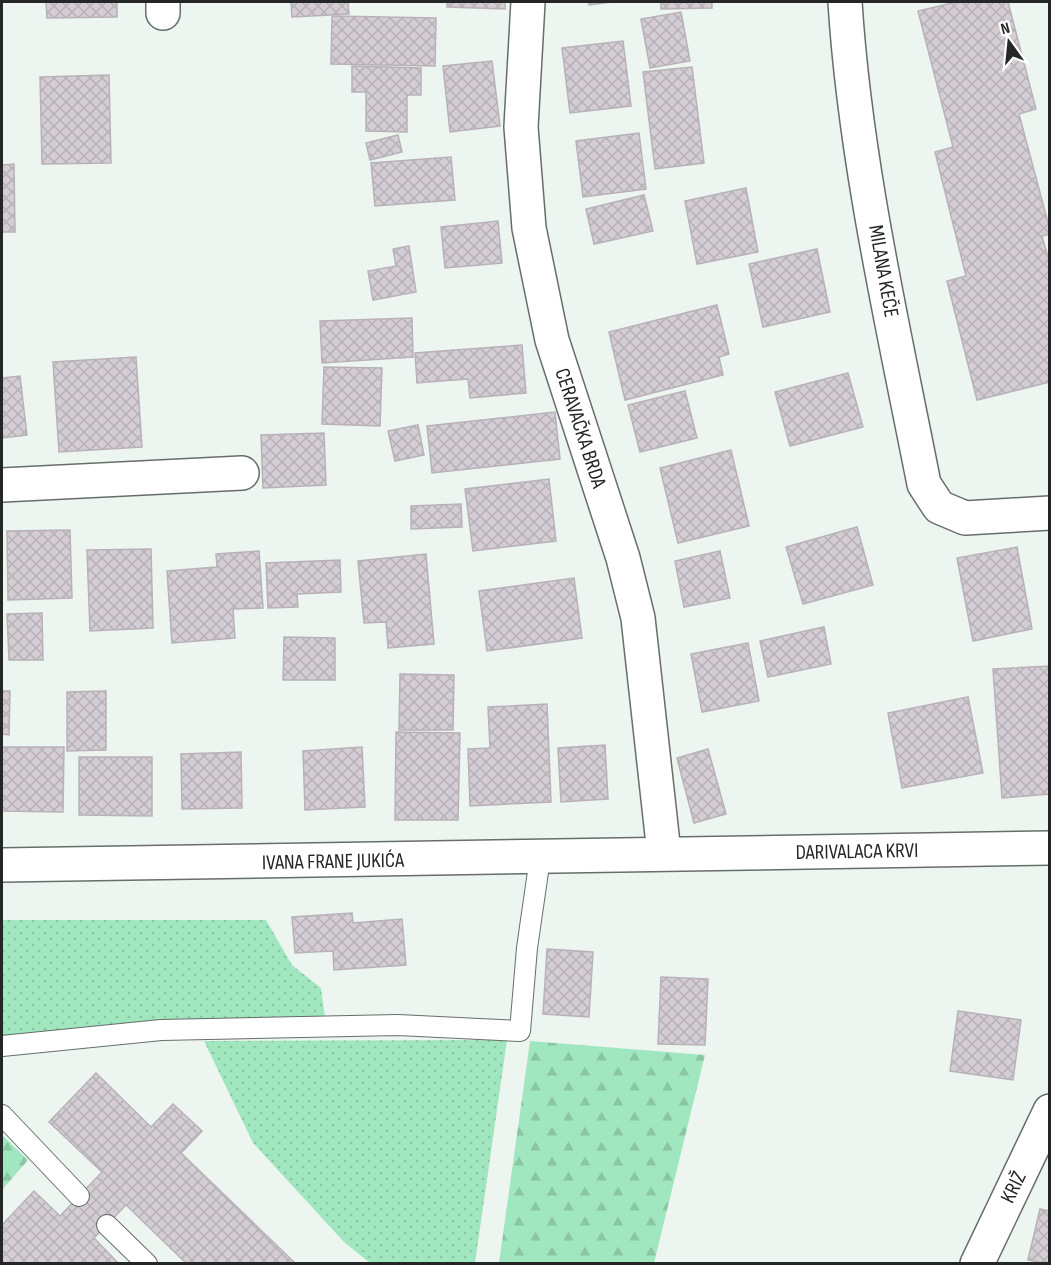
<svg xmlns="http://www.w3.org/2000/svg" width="1051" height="1265" font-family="'Sofia Sans Condensed',sans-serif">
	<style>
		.grass { fill: url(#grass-dots) }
		.forest { fill: url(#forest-firs) }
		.building { fill: url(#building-cross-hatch); stroke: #b8b2b8; stroke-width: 1.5 }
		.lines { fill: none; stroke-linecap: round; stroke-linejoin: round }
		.service-casing { stroke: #676e6a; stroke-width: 22 }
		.minor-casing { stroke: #676e6a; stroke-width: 36 }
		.tertiary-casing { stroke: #676e6a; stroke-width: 36 }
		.service { stroke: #fff; stroke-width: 20 }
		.minor { stroke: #fff; stroke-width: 33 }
		.tertiary { stroke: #fff; stroke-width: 33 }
		.labels { text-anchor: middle; stroke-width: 4.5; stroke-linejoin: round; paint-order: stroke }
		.street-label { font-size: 21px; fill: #242725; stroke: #fff }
	</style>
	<defs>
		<pattern id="grass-dots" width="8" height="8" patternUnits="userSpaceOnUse" patternTransform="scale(1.5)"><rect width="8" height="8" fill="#a0e7bf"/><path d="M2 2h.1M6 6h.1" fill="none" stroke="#8ac6a4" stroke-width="1.8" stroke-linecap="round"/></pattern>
		<pattern id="forest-firs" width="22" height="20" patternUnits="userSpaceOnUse" patternTransform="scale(1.5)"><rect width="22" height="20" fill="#a0e7bf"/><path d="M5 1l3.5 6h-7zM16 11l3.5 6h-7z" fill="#8ac6a4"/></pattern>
		<pattern id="building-cross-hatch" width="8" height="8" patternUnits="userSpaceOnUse" patternTransform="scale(1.5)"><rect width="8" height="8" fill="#d4ced4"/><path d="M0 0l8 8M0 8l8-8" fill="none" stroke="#b6b1b6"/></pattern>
	</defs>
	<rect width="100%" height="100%" fill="#edf5f0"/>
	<g class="grass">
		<path d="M 2,920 L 266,920 L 292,965 L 321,988 L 325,1017 L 2,1040 Z"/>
		<path d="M 507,1040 L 475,1263 L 370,1263 L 344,1242 L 253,1143 L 204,1041 Z"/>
	</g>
	<g class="forest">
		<path d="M 530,1041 L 705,1055 L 654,1263 L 499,1263 Z"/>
		<path d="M 2,1135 L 28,1160 L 2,1190 Z"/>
	</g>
	<g class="building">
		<path d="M 46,2 L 117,2 L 117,17 L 47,18 Z"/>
		<path d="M 291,2 L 348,2 L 349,14 L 292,17 Z"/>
		<path d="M 447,2 L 505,2 L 505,9 L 447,7 Z"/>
		<path d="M 589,2 L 612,2 L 589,5 Z"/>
		<path d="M 661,2 L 712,2 L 712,8 L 661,9 Z"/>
		<path d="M 956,2 L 1008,2 L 1036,109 L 1019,114 L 1050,230 L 1050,234 L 1042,236 L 1050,264 L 1050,382 L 977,400 L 947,281 L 966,276 L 935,152 L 953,147 L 918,11 Z"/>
		<path d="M 681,12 L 690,61 L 650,68 L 641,19 Z"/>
		<path d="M 332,16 L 436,18 L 435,66 L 331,64 Z"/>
		<path d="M 623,41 L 631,106 L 570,113 L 562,48 Z"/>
		<path d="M 492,61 L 500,126 L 450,132 L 443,66 Z"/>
		<path d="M 352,66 L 421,68 L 421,95 L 407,95 L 407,132 L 366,131 L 366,92 L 352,92 Z"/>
		<path d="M 692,67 L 704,163 L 655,169 L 643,72 Z"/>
		<path d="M 109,75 L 111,163 L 42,164 L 40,77 Z"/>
		<path d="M 639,133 L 646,189 L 583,197 L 576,141 Z"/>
		<path d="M 398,135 L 402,152 L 370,160 L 366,143 Z"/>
		<path d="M 451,157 L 455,200 L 375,206 L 371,163 Z"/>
		<path d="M 14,164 L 15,232 L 2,232 L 2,165 Z"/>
		<path d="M 746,188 L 758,252 L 697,264 L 685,201 Z"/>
		<path d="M 644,195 L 653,231 L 594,244 L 586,209 Z"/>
		<path d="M 498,221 L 502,263 L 445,268 L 441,227 Z"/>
		<path d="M 409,246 L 416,292 L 373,300 L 368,271 L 396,266 L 393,249 Z"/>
		<path d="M 817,249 L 830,312 L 763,327 L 749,264 Z"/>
		<path d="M 717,305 L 729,354 L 719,357 L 723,375 L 625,400 L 609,332 Z"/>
		<path d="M 412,318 L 413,357 L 322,363 L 320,321 Z"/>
		<path d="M 522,345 L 526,393 L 470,398 L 468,379 L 417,383 L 415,353 Z"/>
		<path d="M 136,357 L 142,447 L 59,452 L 53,362 Z"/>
		<path d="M 324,367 L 382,368 L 380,426 L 322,424 Z"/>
		<path d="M 848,373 L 863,427 L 790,446 L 775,392 Z"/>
		<path d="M 20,376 L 27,435 L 2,438 L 2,378 Z"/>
		<path d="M 685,391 L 697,438 L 640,452 L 628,405 Z"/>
		<path d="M 555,412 L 560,459 L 432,473 L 427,426 Z"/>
		<path d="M 418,425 L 424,455 L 395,461 L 388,431 Z"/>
		<path d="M 324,433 L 326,485 L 263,488 L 261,435 Z"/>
		<path d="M 731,450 L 749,526 L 678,543 L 660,468 Z"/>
		<path d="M 549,479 L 556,541 L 473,551 L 465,489 Z"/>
		<path d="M 461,504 L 462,527 L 411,529 L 411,506 Z"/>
		<path d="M 857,527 L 873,585 L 803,604 L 786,547 Z"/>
		<path d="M 70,530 L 72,598 L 8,600 L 7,531 Z"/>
		<path d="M 1017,547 L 1032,629 L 973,641 L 957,558 Z"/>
		<path d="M 151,549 L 153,628 L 90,631 L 87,550 Z"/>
		<path d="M 259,551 L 263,608 L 233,609 L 235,638 L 172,643 L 167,571 L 217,567 L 216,554 Z"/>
		<path d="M 720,551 L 730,598 L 684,607 L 675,561 Z"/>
		<path d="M 426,554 L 434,644 L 388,648 L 386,622 L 364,623 L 358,561 Z"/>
		<path d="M 340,560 L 341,592 L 297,594 L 298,607 L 268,608 L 266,563 Z"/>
		<path d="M 574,578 L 582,638 L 487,651 L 479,591 Z"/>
		<path d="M 42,613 L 43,660 L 9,660 L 7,614 Z"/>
		<path d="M 824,627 L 831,664 L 768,677 L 760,641 Z"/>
		<path d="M 284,637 L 335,638 L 335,680 L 283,680 Z"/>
		<path d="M 748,643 L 759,701 L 702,712 L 691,654 Z"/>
		<path d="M 1050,666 L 1050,794 L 1002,798 L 993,669 Z"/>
		<path d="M 400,674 L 454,675 L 453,730 L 399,730 Z"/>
		<path d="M 2,691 L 10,691 L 9,735 L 2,734 Z"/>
		<path d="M 106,691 L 106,750 L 67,751 L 67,692 Z"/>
		<path d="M 968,697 L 983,773 L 902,788 L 888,713 Z"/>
		<path d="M 547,704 L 551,802 L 470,806 L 468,749 L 490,748 L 488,707 Z"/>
		<path d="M 396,732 L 460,733 L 458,820 L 395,820 Z"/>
		<path d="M 605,745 L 608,799 L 561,802 L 558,748 Z"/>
		<path d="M 2,747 L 64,747 L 63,812 L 2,811 Z"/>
		<path d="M 362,747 L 365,807 L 305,810 L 303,751 Z"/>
		<path d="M 708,749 L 726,814 L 694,823 L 677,758 Z"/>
		<path d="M 241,752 L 242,808 L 182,809 L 181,754 Z"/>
		<path d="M 79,757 L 152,757 L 152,816 L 79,815 Z"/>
		<path d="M 352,913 L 353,923 L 402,919 L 406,965 L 334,970 L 333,951 L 295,953 L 292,917 Z"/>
		<path d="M 547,949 L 593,952 L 589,1017 L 543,1014 Z"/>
		<path d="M 661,977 L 708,979 L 705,1045 L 658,1044 Z"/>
		<path d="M 958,1011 L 1021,1020 L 1013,1080 L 950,1071 Z"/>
		<path d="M 96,1073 L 151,1127 L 173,1104 L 202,1131 L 181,1153 L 296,1264 L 187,1264 L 126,1205 L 94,1238 L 119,1264 L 4,1264 L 2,1261 L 2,1225 L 34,1191 L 60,1216 L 102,1172 L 49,1122 Z"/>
		<path d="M 1040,1209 L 1050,1211 L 1050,1264 L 1028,1260 Z"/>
	</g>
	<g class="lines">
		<defs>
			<g id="service">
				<path d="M 2,1046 L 161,1030 L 398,1025 L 520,1031 L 527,948 L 540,858"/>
				<path d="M 2,1115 L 79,1196"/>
				<path d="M 107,1225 L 147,1264"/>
			</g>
			<g id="minor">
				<path d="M 163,2 L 163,13"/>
				<path d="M 528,2 L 521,127 L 529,228 L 552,340 L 623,558 L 638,618 L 664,853"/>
				<path d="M 845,2 C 855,161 893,326 924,484 L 939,507 L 965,518 L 1050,513"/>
				<path d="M 2,485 L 242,473"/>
				<path d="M 977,1264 L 1050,1111"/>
			</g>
			<path id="tertiary" d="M 2,865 L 1050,848"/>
		</defs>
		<use href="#service" class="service-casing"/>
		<use href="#minor" class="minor-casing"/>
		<use href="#tertiary" class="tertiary-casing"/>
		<use href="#service" class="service"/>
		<use href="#minor" class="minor"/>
		<use href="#tertiary" class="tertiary"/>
	</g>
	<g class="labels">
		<g class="street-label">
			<text transform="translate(884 271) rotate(80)" y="7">MILANA KEČE</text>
			<text transform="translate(581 428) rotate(72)" y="7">CERAVAČKA BRDA</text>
			<text transform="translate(857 851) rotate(-1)" y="7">DARIVALACA KRVI</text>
			<text transform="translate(333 861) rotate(-1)" y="7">IVANA FRANE JUKIĆA</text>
			<text transform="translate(1013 1187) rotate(-64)" y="7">KRIŽ</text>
		</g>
	</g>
	<rect width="1051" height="1265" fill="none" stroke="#242725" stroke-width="6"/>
	<g transform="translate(1009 42) rotate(345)" stroke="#ffffff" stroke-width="4.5" paint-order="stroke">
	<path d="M0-4.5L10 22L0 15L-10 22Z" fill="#242725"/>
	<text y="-9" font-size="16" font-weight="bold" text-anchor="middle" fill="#242725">N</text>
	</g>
</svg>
